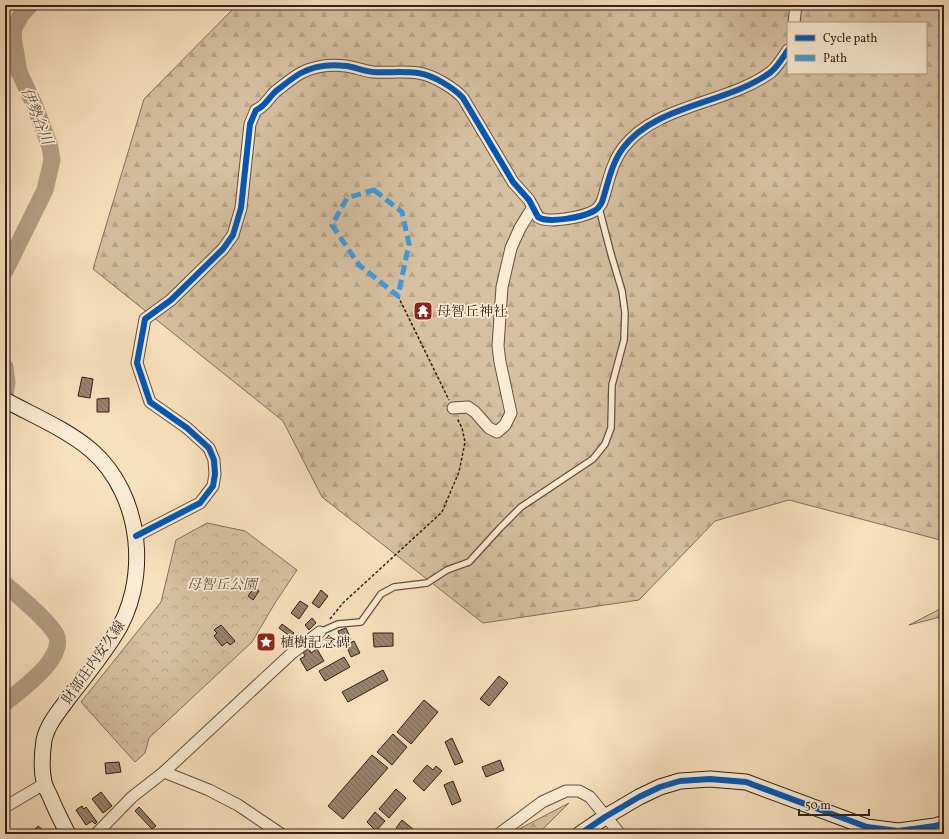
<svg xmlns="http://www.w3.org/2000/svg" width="949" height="839" font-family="Vollkorn,'Noto Serif JP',serif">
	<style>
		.forest { fill: url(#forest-firs); stroke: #84705d; fill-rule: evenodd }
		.park { fill: url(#park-crowns); stroke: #84705d }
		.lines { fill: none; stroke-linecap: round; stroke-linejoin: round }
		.river { stroke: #b59f85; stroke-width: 17 }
		.building { fill: url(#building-back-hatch); stroke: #321f19 }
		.lane-casing { stroke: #645042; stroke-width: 8 }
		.street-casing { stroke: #645042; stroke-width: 13 }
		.secondary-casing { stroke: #321f19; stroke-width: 17 }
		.path { stroke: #321f19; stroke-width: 1.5; stroke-dasharray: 3 2; stroke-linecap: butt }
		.lane { stroke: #faecd4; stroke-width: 5.5 }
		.street { stroke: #faecd4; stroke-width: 11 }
		.secondary { stroke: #faecd4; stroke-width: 15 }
		.quiet { stroke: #3e9bdf; stroke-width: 5; stroke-dasharray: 10 5; stroke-linecap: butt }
		.cycleway-casing { stroke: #faecd4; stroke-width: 8 }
		.cycleway { stroke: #0057b8; stroke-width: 6 }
		.labels { text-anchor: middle; stroke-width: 3.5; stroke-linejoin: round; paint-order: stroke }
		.poi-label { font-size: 14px; fill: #321f19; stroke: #faecd4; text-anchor: start }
		.park-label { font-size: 14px; font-style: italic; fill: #634f42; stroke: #faecd4 }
		.street-label { font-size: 14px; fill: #321f19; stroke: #faecd4 }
		.water-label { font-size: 15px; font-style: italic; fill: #604c3f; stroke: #faecd4 }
	</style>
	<defs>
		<pattern id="forest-firs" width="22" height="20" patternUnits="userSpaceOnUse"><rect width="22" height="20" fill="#d6c0a1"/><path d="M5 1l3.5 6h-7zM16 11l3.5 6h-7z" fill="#b8a58a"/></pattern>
		<pattern id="park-crowns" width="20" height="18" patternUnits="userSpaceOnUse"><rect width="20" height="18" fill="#d6c0a1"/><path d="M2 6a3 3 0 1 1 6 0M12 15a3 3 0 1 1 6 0" fill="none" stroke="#b8a58a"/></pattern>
		<pattern id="building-back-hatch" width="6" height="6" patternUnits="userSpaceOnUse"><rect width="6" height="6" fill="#99846e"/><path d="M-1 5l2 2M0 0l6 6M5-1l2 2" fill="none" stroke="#7d6b5a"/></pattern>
	</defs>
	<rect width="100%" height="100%" fill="#f8e1bd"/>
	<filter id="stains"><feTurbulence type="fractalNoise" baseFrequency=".005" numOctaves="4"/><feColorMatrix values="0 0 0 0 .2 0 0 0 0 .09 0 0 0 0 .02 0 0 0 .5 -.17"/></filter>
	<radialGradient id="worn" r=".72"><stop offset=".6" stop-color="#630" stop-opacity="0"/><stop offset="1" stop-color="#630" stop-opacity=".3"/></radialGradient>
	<g class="forest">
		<path d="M 237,5 L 944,5 L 944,541 L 789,500 L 715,521 L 639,600 L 483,623 L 322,497 L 283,421 L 93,269 L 144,99 ZM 788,23 L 926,23 L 926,73 L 788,73 Z"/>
		<path d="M 944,607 L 944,616 L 909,625 Z"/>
		<path d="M 569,803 L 538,834 L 513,834 L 521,828 Z"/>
	</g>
	<path class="park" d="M 207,523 L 245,531 L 297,570 L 275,603 L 252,642 L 149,738 L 145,753 L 135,762 L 81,702 L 161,602 L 176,540 Z"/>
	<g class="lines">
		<g class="river">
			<path d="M 5,271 L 45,190 L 52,160 L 50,147 L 34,104 L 19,72 L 13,37 L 14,28 L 21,15 L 30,5"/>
			<path d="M 5,367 L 7,382 L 5,395"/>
			<path d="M 5,584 C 17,595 52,623 57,637 C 63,661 20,690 5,703"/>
		</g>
	</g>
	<g class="building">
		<path d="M 82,377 L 93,379 L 90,398 L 78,396 Z"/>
		<path d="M 109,398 L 109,412 L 97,412 L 97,399 Z"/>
		<path d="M 254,588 L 259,591 L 253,600 L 248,596 Z"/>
		<path d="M 321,590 L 328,596 L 319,608 L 312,603 Z"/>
		<path d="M 300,601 L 308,606 L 299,619 L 291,613 Z"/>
		<path d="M 312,618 L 316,623 L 309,630 L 305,625 Z"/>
		<path d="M 282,624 L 294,633 L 291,637 L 279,628 Z"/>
		<path d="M 221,625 L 235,641 L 230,645 L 227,642 L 222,646 L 214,636 L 217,633 L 214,630 Z"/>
		<path d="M 346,628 L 351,639 L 343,643 L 338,631 Z"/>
		<path d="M 373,633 L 393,633 L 393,646 L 374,647 Z"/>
		<path d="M 354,641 L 360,653 L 351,657 L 346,645 Z"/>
		<path d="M 309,649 L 311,653 L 317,649 L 324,661 L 307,671 L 300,659 L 305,656 L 303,652 Z"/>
		<path d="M 344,657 L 350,667 L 325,681 L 319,671 Z"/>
		<path d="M 383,670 L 388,680 L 348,702 L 342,692 Z"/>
		<path d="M 499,676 L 508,683 L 489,706 L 480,699 Z"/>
		<path d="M 424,700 L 438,712 L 411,744 L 397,732 Z"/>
		<path d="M 393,734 L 407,747 L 392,765 L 377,752 Z"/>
		<path d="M 452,738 L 463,762 L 455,765 L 445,742 Z"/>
		<path d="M 372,755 L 388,768 L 343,819 L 328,806 Z"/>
		<path d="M 500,760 L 504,770 L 486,777 L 482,767 Z"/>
		<path d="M 119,762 L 121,772 L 106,774 L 105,763 Z"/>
		<path d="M 427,765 L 433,770 L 436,766 L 442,771 L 424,791 L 413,781 Z"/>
		<path d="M 453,781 L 461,801 L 452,805 L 444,785 Z"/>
		<path d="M 396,789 L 406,798 L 389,818 L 379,809 Z"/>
		<path d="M 101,792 L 112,806 L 103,813 L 92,799 Z"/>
		<path d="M 82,806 L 84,809 L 86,807 L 97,822 L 95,824 L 92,821 L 86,825 L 76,810 Z"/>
		<path d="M 139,807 L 156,826 L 152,829 L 135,811 Z"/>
		<path d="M 375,812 L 385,821 L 376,831 L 367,822 Z"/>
		<path d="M 402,820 L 419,834 L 404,834 L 396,828 Z"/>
		<path d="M 38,826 L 44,831 L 41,834 L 31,834 Z"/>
	</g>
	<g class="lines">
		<defs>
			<path id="lane" d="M 320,632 L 338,624 L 361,622 L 381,594 L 394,587 L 427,583 L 447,570 L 469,562 L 500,528 L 521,507 L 593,459 L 605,444 L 611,428 L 612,385 L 624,340 L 625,313 L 622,291 L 611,254 L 599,208"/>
			<g id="street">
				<path d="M 794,23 L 796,5"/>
				<path d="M 453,408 L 468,407 L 475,412 L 489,428 L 497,432 L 505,425 L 511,413 L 500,362 L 498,346 L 502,287 L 511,248 L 520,228 L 533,207"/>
				<path d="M 136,536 L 200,503 L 213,486 L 215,474 L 214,460 L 209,448 L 187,428 L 150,402 L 137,363 L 145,319 L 171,300 L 223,249 L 233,235 L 241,208 L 250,124 L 256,110 C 265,107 269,97 276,91 C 284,85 292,78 301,73 C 314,66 331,64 346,66 C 355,67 363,71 373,72 C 388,73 403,71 418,73 C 433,75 454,88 463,98 L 513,182 L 529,200 L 538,217 C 548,224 583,217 594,211 C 598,209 600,206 602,202 C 608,184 611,164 623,148 C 656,104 728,104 771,72 C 778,66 783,57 788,50"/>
				<path d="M 164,772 L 209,790 L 238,805 L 281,834"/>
				<path d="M 5,807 L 44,784"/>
				<path d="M 96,834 L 132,797 L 164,772 L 292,653 L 320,632"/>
				<path d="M 499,834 L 542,802 L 566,791 L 579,791 L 590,797 L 620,834"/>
			</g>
			<g id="secondary">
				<path d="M 5,400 C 34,416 66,429 91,450 C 143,495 151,582 113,638 C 100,658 85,677 70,696 C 60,710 48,723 44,740 C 42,754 41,769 44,782 C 45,787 48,792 50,796 C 55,809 62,822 68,834"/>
				<path d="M 580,834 L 605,817 L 639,797 L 660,787 L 680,781 L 710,779 L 746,782 L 867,827 L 898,831 L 935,826 L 944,823"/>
			</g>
		</defs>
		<use href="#lane" class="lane-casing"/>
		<use href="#street" class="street-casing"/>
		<use href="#secondary" class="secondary-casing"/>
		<g class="path">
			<path d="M 398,296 L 449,400"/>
			<path d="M 330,619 L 343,603 L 442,512 L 459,472 L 465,442 L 462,428 L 457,418"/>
		</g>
		<use href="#lane" class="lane"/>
		<use href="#street" class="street"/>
		<use href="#secondary" class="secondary"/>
		<path class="quiet" d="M 374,190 L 402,212 L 409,244 L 398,296 L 359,265 L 332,225 L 347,198 Z"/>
		<defs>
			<g id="cycleway">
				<path d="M 136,536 L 200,503 L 213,486 L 215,474 L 214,460 L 209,448 L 187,428 L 150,402 L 137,363 L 145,319 L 171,300 L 223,249 L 233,235 L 241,208 L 250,124 L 256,110 C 265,107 269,97 276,91 C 284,85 292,78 301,73 C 314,66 331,64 346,66 C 355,67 363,71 373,72 C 388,73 403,71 418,73 C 433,75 454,88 463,98 L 513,182 L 529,200 L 538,217 C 548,224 583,217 594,211 C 598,209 600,206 602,202 C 608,184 611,164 623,148 C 656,104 728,104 771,72 C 778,66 783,57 788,50"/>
				<path d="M 580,834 L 605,817 L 639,797 L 660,787 L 680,781 L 710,779 L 746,782 L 867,827 L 898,831 L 935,826 L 944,823"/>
			</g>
		</defs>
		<use href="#cycleway" class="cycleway-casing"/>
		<use href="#cycleway" class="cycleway"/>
	</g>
	<defs>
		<symbol id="temple-square" viewBox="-11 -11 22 22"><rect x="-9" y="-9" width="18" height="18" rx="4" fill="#8f2418" stroke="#faecd4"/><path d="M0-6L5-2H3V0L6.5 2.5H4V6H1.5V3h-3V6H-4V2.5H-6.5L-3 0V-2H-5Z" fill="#fff"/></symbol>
		<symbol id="sight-square" viewBox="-11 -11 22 22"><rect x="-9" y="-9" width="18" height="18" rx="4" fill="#8f2418" stroke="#faecd4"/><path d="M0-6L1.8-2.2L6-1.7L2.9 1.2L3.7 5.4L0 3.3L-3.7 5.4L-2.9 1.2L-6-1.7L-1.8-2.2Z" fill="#fff"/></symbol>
	</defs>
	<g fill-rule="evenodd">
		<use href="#temple-square" x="412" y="300" width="22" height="22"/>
		<use href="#sight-square" x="255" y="631" width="22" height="22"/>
	</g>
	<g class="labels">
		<g class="poi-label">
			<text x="437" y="316">母智丘神社</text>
			<text x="280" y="647">植樹記念碑</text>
		</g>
		<g class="park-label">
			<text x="222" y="589">母智丘公園</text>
		</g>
		<g class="street-label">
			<text transform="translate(93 662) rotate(-55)" y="5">財部庄内安久線</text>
		</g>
		<g class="water-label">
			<text transform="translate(37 116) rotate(68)" y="5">伊勢谷川</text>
		</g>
	</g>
	<rect width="949" height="839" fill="none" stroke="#f8e1bd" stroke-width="20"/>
	<rect x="6" y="6" width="937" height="827" fill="none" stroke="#321f19" stroke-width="2"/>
	<rect x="10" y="10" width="929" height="819" fill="none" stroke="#321f19"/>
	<rect x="787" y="22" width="140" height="52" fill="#faecd4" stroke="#aa9a89"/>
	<rect x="795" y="35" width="20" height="6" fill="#0057b8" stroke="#aa9a89"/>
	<text x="823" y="42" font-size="12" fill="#321f19">Cycle path</text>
	<rect x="795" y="55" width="20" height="6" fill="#3e9bdf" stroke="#aa9a89"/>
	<text x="823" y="62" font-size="12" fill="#321f19">Path</text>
	<path d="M799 809v6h70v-6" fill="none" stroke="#321f19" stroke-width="2"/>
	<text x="805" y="809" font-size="12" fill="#321f19" stroke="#faecd4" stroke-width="3" paint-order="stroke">50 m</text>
	<rect width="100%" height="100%" filter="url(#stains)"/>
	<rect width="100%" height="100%" fill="url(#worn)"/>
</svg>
